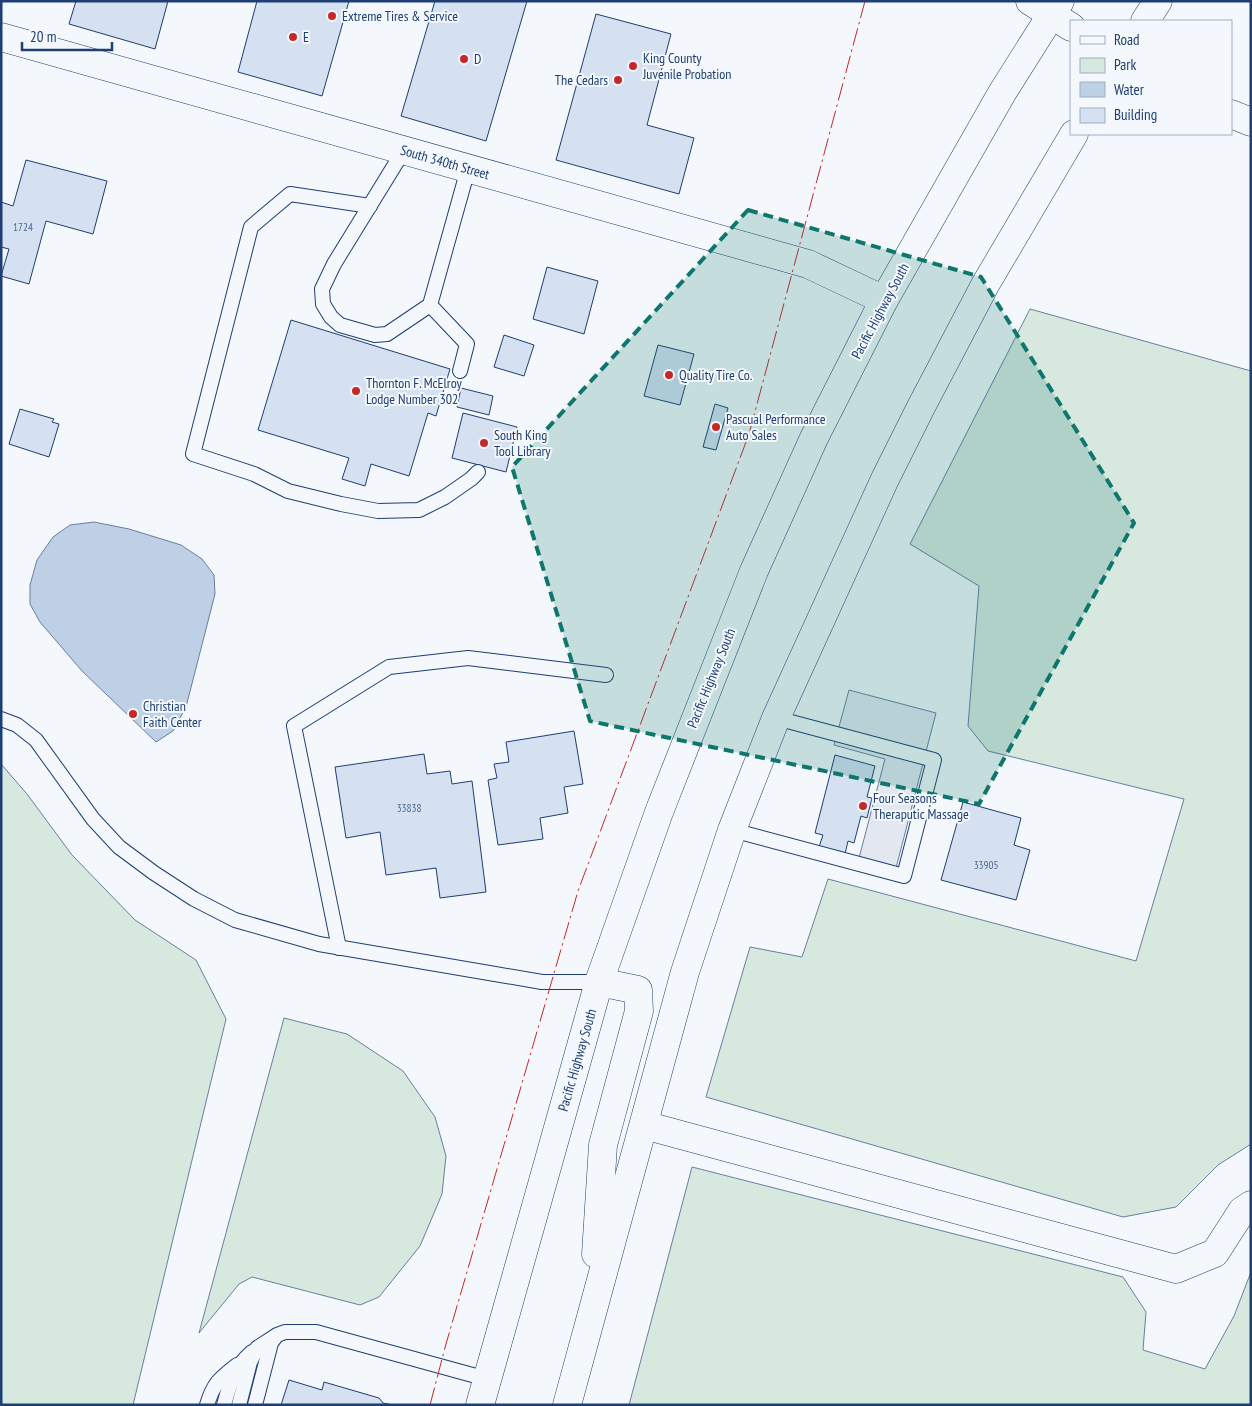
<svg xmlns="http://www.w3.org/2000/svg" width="1252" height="1406" font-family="'PT Sans Narrow',sans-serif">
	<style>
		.green { fill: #d7e8df; stroke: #687fa3 }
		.parking { fill: #e3e8f0; stroke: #687fa3 }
		.water { fill: #bed0e5; stroke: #687fa3 }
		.building { fill: #d5e0f0; stroke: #1d3f73 }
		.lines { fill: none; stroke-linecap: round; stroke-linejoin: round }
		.lane-casing { stroke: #1d3f73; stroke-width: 16 }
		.street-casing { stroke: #1d3f73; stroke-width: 29 }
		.primary-casing { stroke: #1d3f73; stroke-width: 29 }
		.lane { stroke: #f4f7fb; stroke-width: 14 }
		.street { stroke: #f4f7fb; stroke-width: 28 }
		.primary { stroke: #f4f7fb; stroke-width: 28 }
		.power { stroke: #c62828; stroke-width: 1; stroke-dasharray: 18 4 2.5 4; stroke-linecap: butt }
		.marked { fill: #0f766e; fill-opacity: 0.2; stroke: #0f766e; stroke-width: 4; stroke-dasharray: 10 6; stroke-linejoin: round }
		.poi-dot { fill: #c62828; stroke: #f4f7fb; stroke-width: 2 }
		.labels { text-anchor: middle; stroke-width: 4; stroke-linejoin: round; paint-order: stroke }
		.number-label { font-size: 11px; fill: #4b6792 }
		.poi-label { font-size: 14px; fill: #1d3f73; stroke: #f4f7fb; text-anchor: start }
		.street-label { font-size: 14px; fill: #1d3f73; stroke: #f4f7fb }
	</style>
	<rect width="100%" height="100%" fill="#f4f7fb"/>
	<g class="green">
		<path d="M 1030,309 L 1251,371 L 1251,1144 L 1218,1165 L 1176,1207 L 1123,1217 L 706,1097 L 750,947 L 802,957 L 828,879 L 1136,961 L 1184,799 L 988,751 L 968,726 L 979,586 L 910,544 Z"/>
		<path d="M 1,764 L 27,794 L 72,855 L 135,920 L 196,960 L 226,1019 L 133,1405 L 1,1405 Z"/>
		<path d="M 284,1018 L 347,1034 L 403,1071 L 435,1117 L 446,1156 L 442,1194 L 420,1246 L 379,1297 L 360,1305 L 252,1277 L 239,1284 L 199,1333 Z"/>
		<path d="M 692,1167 L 1123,1277 L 1146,1312 L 1143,1350 L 1205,1369 L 1234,1316 L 1251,1272 L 1251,1405 L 629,1405 Z"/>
	</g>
	<path class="parking" d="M 849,690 L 936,713 L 896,868 L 859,858 L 885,759 L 834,745 Z"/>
	<path class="water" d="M 94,522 L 129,529 L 181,545 L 202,559 L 214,575 L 215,594 L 186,707 L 173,731 L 156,742 L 82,671 L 40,622 L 30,604 L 30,585 L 37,560 L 53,537 L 70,525 Z"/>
	<g class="building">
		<path d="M 76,1 L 168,1 L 155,49 L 69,24 Z"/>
		<path d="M 257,1 L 349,1 L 322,96 L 238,72 Z"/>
		<path d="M 435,1 L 527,1 L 486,141 L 401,116 Z"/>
		<path d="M 596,14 L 671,34 L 647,125 L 694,138 L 679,194 L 556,160 Z"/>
		<path d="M 26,160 L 107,181 L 93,234 L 46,221 L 29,284 L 1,276 L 9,249 L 1,247 L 1,202 L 13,206 Z"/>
		<path d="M 547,267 L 598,281 L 584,334 L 533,319 Z"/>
		<path d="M 291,320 L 450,369 L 436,416 L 428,413 L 409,476 L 371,464 L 365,486 L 342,479 L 349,458 L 258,430 Z"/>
		<path d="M 504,335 L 534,345 L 524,376 L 494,367 Z"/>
		<path d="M 658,345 L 694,354 L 680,405 L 644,396 Z"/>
		<path d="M 461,388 L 493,396 L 489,415 L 457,407 Z"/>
		<path d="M 715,404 L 728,408 L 716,450 L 703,447 Z"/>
		<path d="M 20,409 L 54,419 L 52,422 L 59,424 L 49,457 L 9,444 Z"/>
		<path d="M 463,413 L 517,427 L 506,472 L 452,458 Z"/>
		<path d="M 574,731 L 583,784 L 564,787 L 568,813 L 540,818 L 543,839 L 498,845 L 488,780 L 497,778 L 494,764 L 509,762 L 506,742 Z"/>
		<path d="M 424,754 L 427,774 L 450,771 L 452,784 L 472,781 L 486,892 L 440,898 L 436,868 L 386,875 L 380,832 L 346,838 L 335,767 Z"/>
		<path d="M 835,755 L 875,766 L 867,797 L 872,798 L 867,818 L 861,816 L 854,843 L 848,841 L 845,854 L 819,847 L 823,835 L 815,833 Z"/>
		<path d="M 963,802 L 1021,818 L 1014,845 L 1030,850 L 1016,900 L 941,880 Z"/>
		<path d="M 289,1380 L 322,1390 L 324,1382 L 379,1398 L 383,1403 L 393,1405 L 281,1405 Z"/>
	</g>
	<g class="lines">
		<defs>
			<g id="lane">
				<path d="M 404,150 L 334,264 L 322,289 L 323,304 L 331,317 L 340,325 L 375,335 L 387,334 L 430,305 L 468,169"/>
				<path d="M 370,206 L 290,194 L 251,227 L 193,454 L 254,474 L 288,491 L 341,504 L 378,511 L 419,510 L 445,497 L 471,479 L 478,472"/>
				<path d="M 430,305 L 467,344 L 460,371"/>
				<path d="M 1,719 L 17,725 L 36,740 L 93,819 L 119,847 L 154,873 L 194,899 L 235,920 L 319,944 L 495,974 L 542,982 L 599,982"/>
				<path d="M 732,830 L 904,876 L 934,760 L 776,718"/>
				<path d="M 339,948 L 294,726 L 389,667 L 468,658 L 606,675"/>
				<path d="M 207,1405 C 213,1384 220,1378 237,1365"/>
				<path d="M 224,1405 C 231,1380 233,1369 252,1352"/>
				<path d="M 239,1405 L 250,1362 L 257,1348 L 277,1335 L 285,1332 L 316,1332 L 487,1379"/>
				<path d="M 255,1405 L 271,1343 L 276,1336"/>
			</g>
			<g id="street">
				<path d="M 1,37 L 808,264 L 884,300"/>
				<path d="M 1231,114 L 1251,122"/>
				<path d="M 644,1125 L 1176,1269 L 1215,1253 L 1242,1211 L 1251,1205"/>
			</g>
			<g id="primary">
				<path d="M 1030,1 L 1071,27"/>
				<path d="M 1145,21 L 1158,1"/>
				<path d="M 596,1254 L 603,1145 L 639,1011 L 638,990 L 599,982"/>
				<path d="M 480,1405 L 599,982 L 659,812 L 754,571 L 814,438 L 884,300 L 1002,93 L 1060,1"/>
				<path d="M 567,1405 L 685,972 L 732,830 L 776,718 L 885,479 L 921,407 L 985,285 L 1074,134"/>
			</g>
		</defs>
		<use href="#lane" class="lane-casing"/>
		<use href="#street" class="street-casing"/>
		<use href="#primary" class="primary-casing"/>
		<use href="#lane" class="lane"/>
		<use href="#street" class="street"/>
		<use href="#primary" class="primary"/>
		<path class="power" d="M 430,1405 L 446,1344 L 578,891 L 749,434 L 865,1"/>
	</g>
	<path class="marked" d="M 748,210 L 981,277 L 1134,523 L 979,804 L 590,721 L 512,467 Z"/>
	<g class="poi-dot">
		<circle cx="332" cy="16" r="5"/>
		<circle cx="293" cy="37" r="5"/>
		<circle cx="464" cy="59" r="5"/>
		<circle cx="633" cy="66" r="5"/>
		<circle cx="618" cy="80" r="5"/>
		<circle cx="669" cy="375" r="5"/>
		<circle cx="356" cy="391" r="5"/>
		<circle cx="716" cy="427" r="5"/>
		<circle cx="484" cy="443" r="5"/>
		<circle cx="133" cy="714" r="5"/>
		<circle cx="863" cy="806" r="5"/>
	</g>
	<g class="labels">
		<g class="number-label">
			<text x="23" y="231">1724</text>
			<text x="409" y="812">33838</text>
			<text x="986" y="869">33905</text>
		</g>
		<g class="poi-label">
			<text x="342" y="21">Extreme Tires &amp; Service</text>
			<text x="303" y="42">E</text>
			<text x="643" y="63">King County<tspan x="643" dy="16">Juvenile Probation</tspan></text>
			<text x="474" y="64">D</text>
			<text x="608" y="85" text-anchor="end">The Cedars</text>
			<text x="679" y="380">Quality Tire Co.</text>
			<text x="366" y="388">Thornton F. McElroy<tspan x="366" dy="16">Lodge Number 302</tspan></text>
			<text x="726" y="424">Pascual Performance<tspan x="726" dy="16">Auto Sales</tspan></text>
			<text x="494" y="440">South King<tspan x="494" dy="16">Tool Library</tspan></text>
			<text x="143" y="711">Christian<tspan x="143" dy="16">Faith Center</tspan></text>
			<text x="873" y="803">Four Seasons<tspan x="873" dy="16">Theraputic Massage</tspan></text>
		</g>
		<g class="street-label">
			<text transform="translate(445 162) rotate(16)" y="5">South 340th Street</text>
			<text transform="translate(880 311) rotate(-62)" y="5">Pacific Highway South</text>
			<text transform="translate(711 678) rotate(-68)" y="5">Pacific Highway South</text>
			<text transform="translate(577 1060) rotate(-74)" y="5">Pacific Highway South</text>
		</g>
	</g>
	<rect width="1252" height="1406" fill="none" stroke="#1d3f73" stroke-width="5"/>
	<rect x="1070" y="20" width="162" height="115" fill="#f4f7fb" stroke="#9eadc5"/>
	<rect x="1080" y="36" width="25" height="8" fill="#f4f7fb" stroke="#9eadc5"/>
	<text x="1114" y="45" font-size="15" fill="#1d3f73">Road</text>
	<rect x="1080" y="58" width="25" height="15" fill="#d7e8df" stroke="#9eadc5"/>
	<text x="1114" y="70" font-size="15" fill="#1d3f73">Park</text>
	<rect x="1080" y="82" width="25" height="15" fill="#bed0e5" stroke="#9eadc5"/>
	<text x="1114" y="95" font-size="15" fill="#1d3f73">Water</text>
	<rect x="1080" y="108" width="25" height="15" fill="#d5e0f0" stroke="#9eadc5"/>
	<text x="1114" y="120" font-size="15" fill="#1d3f73">Building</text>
	<path d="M22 42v8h90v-8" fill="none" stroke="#1d3f73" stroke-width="2.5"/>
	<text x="30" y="42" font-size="15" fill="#1d3f73" stroke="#f4f7fb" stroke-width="4" paint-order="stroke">20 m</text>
</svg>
